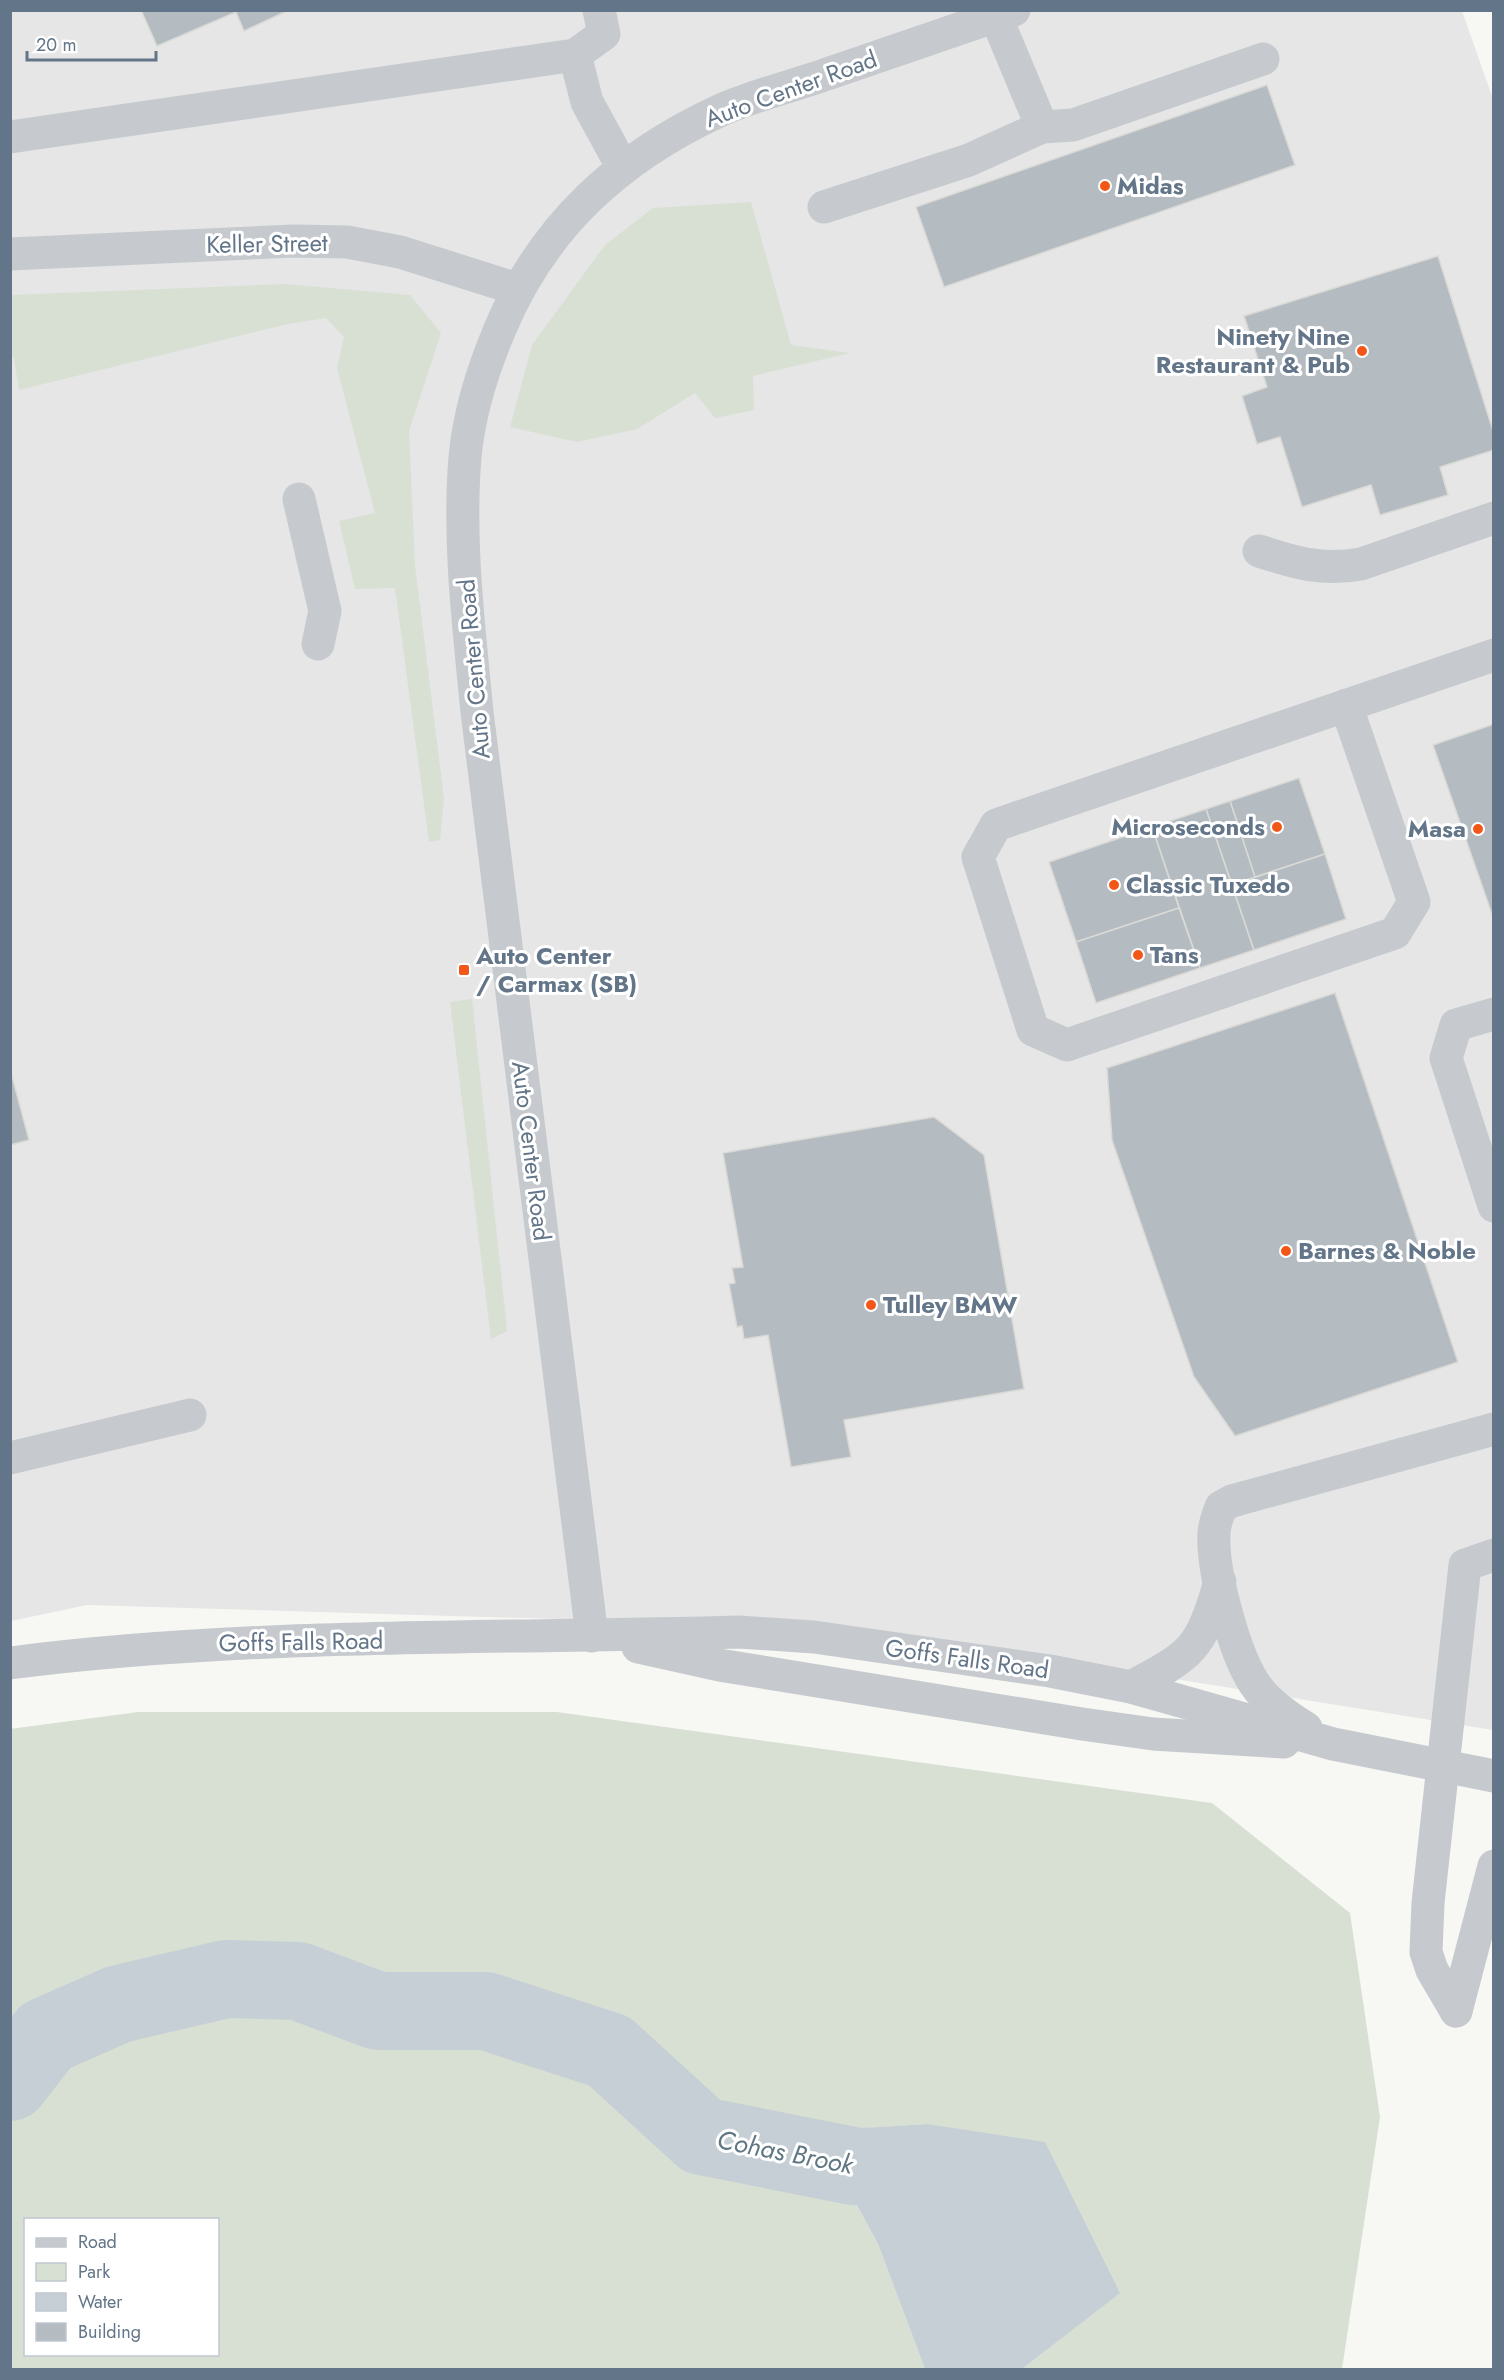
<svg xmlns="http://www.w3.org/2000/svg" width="1504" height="2380" font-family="Jost,sans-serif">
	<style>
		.built { fill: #e5e6e5 }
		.green { fill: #d8e0d4; fill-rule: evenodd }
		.water { fill: #c6cfd5 }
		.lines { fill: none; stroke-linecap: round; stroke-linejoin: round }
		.river { stroke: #c6cfd5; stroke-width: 78 }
		.building { fill: #b4bbc1; stroke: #d9d9d6; stroke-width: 1.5 }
		.minor { stroke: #c6cace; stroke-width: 33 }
		.poi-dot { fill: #f35718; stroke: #fff; stroke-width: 2 }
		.labels { text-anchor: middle; stroke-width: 6; stroke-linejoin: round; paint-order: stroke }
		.street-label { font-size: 24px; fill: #637588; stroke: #fff }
		.poi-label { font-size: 24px; font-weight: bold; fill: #637588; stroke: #fff; text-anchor: start }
		.water-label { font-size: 26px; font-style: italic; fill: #5f7783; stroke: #fff }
	</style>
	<rect width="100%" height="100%" fill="#f7f7f4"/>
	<path class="built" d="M 10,11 L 1462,11 L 1494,102 L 1493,1730 L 857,1628 L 87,1605 L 11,1621 Z"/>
	<g class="green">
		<path d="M 751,202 L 791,345 L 850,353 L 753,376 L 754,410 L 715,418 L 695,393 L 637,429 L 577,442 L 510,427 L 532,345 L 605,245 L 653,208 Z"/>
		<path d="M 284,284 L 410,295 L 441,333 L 409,431 L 415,565 L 444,799 L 440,840 L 429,842 L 395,588 L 355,589 L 339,521 L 375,513 L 337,368 L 344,337 L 326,318 L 288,324 L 19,390 L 14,358 L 11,356 L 11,295 Z"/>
		<path d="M 472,999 L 507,1331 L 491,1339 L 450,1002 Z"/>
		<path d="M 138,1712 L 557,1712 L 1212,1803 L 1350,1913 L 1380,2117 L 1342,2369 L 1022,2369 L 1120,2292 L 927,2124 L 816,2132 L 878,2244 L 925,2369 L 11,2369 L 10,1729 ZM 26,2220 L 218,2220 L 218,2354 L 26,2354 Z"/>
	</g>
	<path class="water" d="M 927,2124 L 1045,2142 L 1120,2293 L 1022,2369 L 925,2369 L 878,2244 L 816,2131 Z"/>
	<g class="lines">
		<path class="river" d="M 10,2082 L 46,2036 L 119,2004 L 226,1979 L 298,1981 L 378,2011 L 486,2011 L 609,2051 L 702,2136 L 853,2166 L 936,2173 L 940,2176"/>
	</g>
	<g class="building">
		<path d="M 141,10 L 289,10 L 244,31 L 236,12 L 157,46 Z"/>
		<path d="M 1267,85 L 1295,165 L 944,287 L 916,207 Z"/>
		<path d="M 1438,256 L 1494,434 L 1494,450 L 1440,467 L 1448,495 L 1380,515 L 1371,485 L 1302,507 L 1280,437 L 1257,444 L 1242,396 L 1267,387 L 1244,316 Z"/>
		<path d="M 1494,724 L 1494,914 L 1492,914 L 1433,745 Z"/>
		<path d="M 1299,778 L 1325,854 L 1255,877 L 1230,801 Z"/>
		<path d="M 1230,801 L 1255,877 L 1232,885 L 1206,809 Z"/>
		<path d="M 1206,809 L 1254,950 L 1200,968 L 1152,827 Z"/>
		<path d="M 1152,827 L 1179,908 L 1076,942 L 1049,862 Z"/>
		<path d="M 1325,854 L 1346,919 L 1254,950 L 1232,885 Z"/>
		<path d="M 1179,908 L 1200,968 L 1096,1003 L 1076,942 Z"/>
		<path d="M 1335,993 L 1458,1362 L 1235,1436 L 1194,1377 L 1112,1140 L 1107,1068 Z"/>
		<path d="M 10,1069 L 29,1140 L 10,1145 Z"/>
		<path d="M 934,1117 L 984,1155 L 1024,1389 L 844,1420 L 851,1457 L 791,1467 L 768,1335 L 744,1339 L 742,1326 L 737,1327 L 729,1284 L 735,1283 L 732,1268 L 743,1267 L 723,1153 Z"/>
	</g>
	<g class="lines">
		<g class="minor">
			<path d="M 599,10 L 604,34 L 575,55 L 587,102 L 623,168"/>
			<path d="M 996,17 L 1042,127 L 1073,125 L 1263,59"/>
			<path d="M 10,137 L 575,55"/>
			<path d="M 824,207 L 969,160 L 1042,127"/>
			<path d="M 10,254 L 293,241 L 347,242 L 400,252 L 517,289"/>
			<path d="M 299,499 L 325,611 L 318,644"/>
			<path d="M 1259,551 C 1296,563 1322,571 1361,564 L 1494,518"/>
			<path d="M 1346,705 L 1414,902 L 1395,933 L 1067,1045 L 1033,1030 L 978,857 L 996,825 L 1494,655"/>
			<path d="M 1494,1014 L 1456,1025 L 1446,1058 L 1494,1206"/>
			<path d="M 10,1458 L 190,1415"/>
			<path d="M 592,1636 L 477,712 C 469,628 458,542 465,457 C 469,413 483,369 500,329 C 543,226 618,158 719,111 C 754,95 794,86 830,73 C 892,52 953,31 1014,10"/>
			<path d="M 638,1647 L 719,1665 L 1082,1724 L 1153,1734 L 1284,1742"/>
			<path d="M 10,1663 C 252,1632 497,1639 739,1632 L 814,1637 L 1050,1671 L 1131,1687 L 1333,1744 L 1494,1776"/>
			<path d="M 1131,1687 C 1193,1654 1200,1650 1220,1582"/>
			<path d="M 1306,1728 C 1288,1717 1266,1702 1254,1683 C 1234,1652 1212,1571 1214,1534 C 1214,1524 1218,1516 1221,1507 L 1232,1501 L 1494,1429"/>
			<path d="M 1456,2011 L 1432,1970 L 1426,1952 L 1428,1903 L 1465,1565 L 1494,1555"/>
			<path d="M 1456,2011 L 1494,1866"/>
		</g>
	</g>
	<g class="poi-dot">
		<circle cx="1105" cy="186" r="6"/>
		<circle cx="1362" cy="351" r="6"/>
		<circle cx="1277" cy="827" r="6"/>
		<circle cx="1478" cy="829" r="6"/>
		<circle cx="1114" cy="885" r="6"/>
		<circle cx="1138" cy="955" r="6"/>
		<rect x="458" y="964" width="12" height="12" rx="3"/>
		<circle cx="1286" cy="1251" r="6"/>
		<circle cx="871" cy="1305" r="6"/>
	</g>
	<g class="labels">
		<g class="street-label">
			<text transform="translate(791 89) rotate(-20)" y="8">Auto Center Road</text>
			<text transform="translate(267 244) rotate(-1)" y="8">Keller Street</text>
			<text transform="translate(474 669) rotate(-95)" y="8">Auto Center Road</text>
			<text transform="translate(531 1151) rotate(83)" y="8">Auto Center Road</text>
			<text transform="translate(301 1642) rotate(-1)" y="8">Goffs Falls Road</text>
			<text transform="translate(967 1659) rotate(8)" y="8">Goffs Falls Road</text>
		</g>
		<g class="poi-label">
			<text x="1117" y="194">Midas</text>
			<text x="1350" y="345" text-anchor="end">Ninety Nine<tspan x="1350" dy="28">Restaurant &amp; Pub</tspan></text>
			<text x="1265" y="835" text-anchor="end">Microseconds</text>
			<text x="1466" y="837" text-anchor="end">Masa</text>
			<text x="1126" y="893">Classic Tuxedo</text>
			<text x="1150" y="963">Tans</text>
			<text x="476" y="964">Auto Center<tspan x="476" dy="28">/ Carmax (SB)</tspan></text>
			<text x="1298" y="1259">Barnes &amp; Noble</text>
			<text x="883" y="1313">Tulley BMW</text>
		</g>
		<g class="water-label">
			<text transform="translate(785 2152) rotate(11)" y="9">Cohas Brook</text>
		</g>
	</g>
	<rect width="1504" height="2380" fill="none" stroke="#637588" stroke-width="24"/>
	<rect x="24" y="2218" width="195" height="138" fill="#ffffff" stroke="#c1c8cf" stroke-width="1.5"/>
	<rect x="36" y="2238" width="30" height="9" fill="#c6cace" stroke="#c1c8cf" stroke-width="1.5"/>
	<text x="78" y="2248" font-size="18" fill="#637588">Road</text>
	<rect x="36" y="2263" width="30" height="18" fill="#d8e0d4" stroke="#c1c8cf" stroke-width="1.5"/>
	<text x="78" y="2278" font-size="18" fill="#637588">Park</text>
	<rect x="36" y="2293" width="30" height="18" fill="#c6cfd5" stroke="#c1c8cf" stroke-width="1.5"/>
	<text x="78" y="2308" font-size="18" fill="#637588">Water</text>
	<rect x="36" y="2323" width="30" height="18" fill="#b4bbc1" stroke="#c1c8cf" stroke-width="1.5"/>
	<text x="78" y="2338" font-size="18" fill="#637588">Building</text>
	<path d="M27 51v9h129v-9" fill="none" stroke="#637588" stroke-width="3"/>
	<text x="36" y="51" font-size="18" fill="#637588" stroke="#ffffff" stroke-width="4.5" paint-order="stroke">20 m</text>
</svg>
